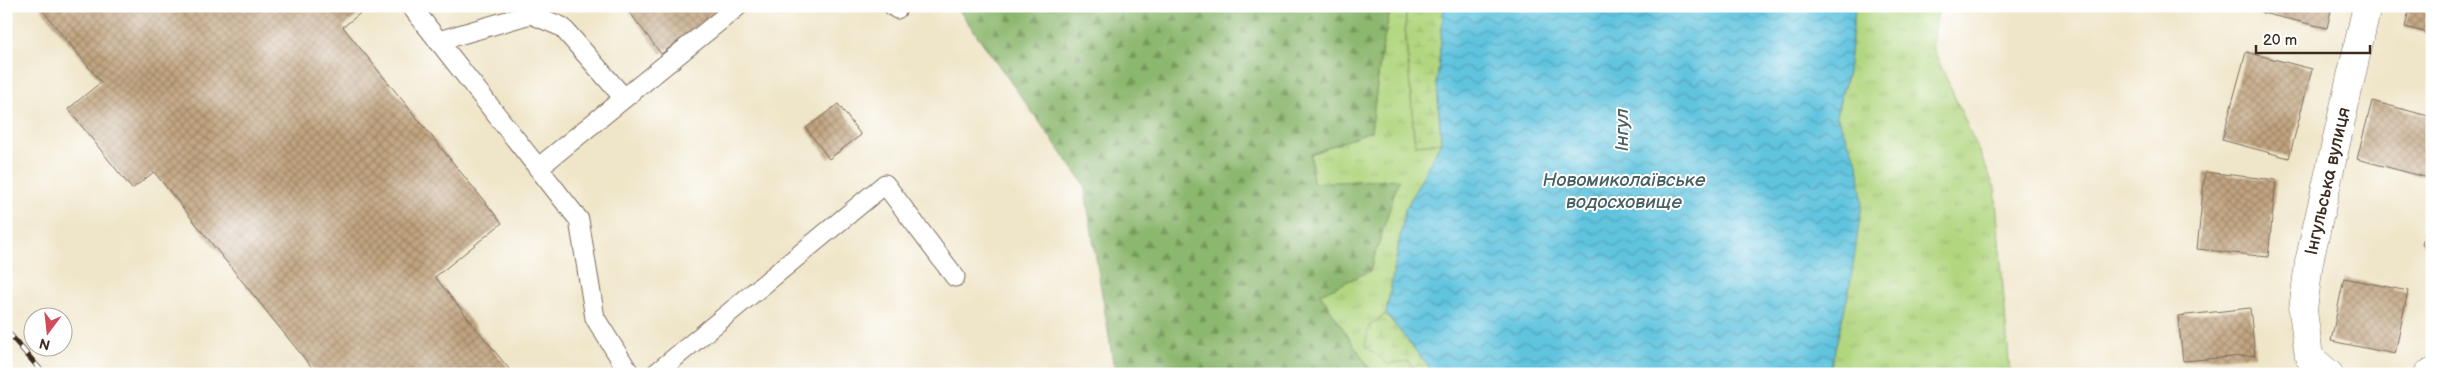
<svg xmlns="http://www.w3.org/2000/svg" width="2438" height="380" font-family="'Balsamiq Sans',sans-serif">
	<style>
		.grass { fill: url(#grass-tufts); stroke: #76804e }
		.forest { fill: url(#forest-firs); stroke: #647046 }
		.wetland { fill: url(#wetland-marsh); stroke: #76804e }
		.water { fill: url(#water-waves); stroke: #4e777e }
		.building { fill: url(#building-cross-hatch) }
		.lines { fill: none; stroke-linecap: round; stroke-linejoin: round }
		.service-casing { stroke: #7a6b5a; stroke-width: 21 }
		.minor-casing { stroke: #7a6b5a; stroke-width: 29 }
		.service { stroke: #fff; stroke-width: 19 }
		.minor { stroke: #fff; stroke-width: 28 }
		.rail-casing { stroke: #3b2a1e; stroke-width: 5.5 }
		.rail { stroke: #fff; stroke-width: 4; stroke-dasharray: 11; stroke-linecap: butt }
		.labels { text-anchor: middle; stroke-width: 4; stroke-linejoin: round; paint-order: stroke }
		.street-label { font-size: 18px; fill: #3b2a1e; stroke: #fff }
		.water-label { font-size: 19px; font-style: italic; fill: #486062; stroke: #fff }
	</style>
	<defs>
		<pattern id="grass-tufts" width="24" height="20" patternUnits="userSpaceOnUse" patternTransform="scale(1.25)"><rect width="24" height="20" fill="#b1d67f"/><path d="M3 7l-1-3M5 7V3M7 7l1-3M15 17l-1-3M17 17v-4M19 17l1-3" fill="none" stroke="#99b86d"/></pattern>
		<pattern id="forest-firs" width="22" height="20" patternUnits="userSpaceOnUse" patternTransform="scale(1.25)"><rect width="22" height="20" fill="#8cb76e"/><path d="M5 1l3.5 6h-7zM16 11l3.5 6h-7z" fill="#74955a"/></pattern>
		<pattern id="wetland-marsh" width="20" height="14" patternUnits="userSpaceOnUse" patternTransform="scale(1.25)"><rect width="20" height="14" fill="#b1d67f"/><path d="M1 5h8M5 5V1M11 12h8M15 12V8" fill="none" stroke="#99b86d"/></pattern>
		<pattern id="water-waves" width="16" height="10" patternUnits="userSpaceOnUse" patternTransform="scale(1.25)"><rect width="16" height="10" fill="#61c4df"/><path d="M0 5q4-4 8 0t8 0" fill="none" stroke="#519fb4"/></pattern>
		<pattern id="building-cross-hatch" width="8" height="8" patternUnits="userSpaceOnUse" patternTransform="scale(1.25)"><rect width="8" height="8" fill="#c1a480"/><path d="M0 0l8 8M0 8l8-8" fill="none" stroke="#9e8668"/></pattern>
	</defs>
	<rect width="100%" height="100%" fill="#fff"/>
	<filter id="ink" filterUnits="userSpaceOnUse"><feTurbulence type="fractalNoise" baseFrequency=".02" numOctaves="2"/><feDisplacementMap in="SourceGraphic" scale="10" xChannelSelector="R" yChannelSelector="G"/><feConvolveMatrix kernelMatrix="1 2 1 2 8 2 1 2 1" color-interpolation-filters="sRGB"/></filter>
	<filter id="wash" filterUnits="userSpaceOnUse"><feTurbulence type="fractalNoise" baseFrequency=".0096" numOctaves="4" result="noise"/><feDisplacementMap in="SourceGraphic" scale="20" xChannelSelector="R" yChannelSelector="G"/><feGaussianBlur stdDeviation="1.12" result="paint"/><feColorMatrix in="noise" values="0 0 0 0 0 0 0 0 0 0 0 0 0 0 0 0 0 1.4 0 .05"/><feComposite in="paint" operator="in"/></filter>
	<g filter="url(#wash)">
		<rect width="100%" height="100%" fill="#efe5c8"/>
		<g class="grass">
			<path d="M 1391,6 L 1407,6 L 1405,27 L 1415,145 L 1441,142 L 1405,210 L 1386,314 L 1369,326 L 1420,374 L 1373,374 L 1320,294 L 1370,270 L 1313,183 L 1311,154 L 1371,131 L 1381,54 Z"/>
			<path d="M 1855,6 L 1939,6 L 1932,46 L 1995,188 L 2010,374 L 1829,374 L 1850,286 L 1858,164 L 1836,115 L 1848,72 Z"/>
		</g>
		<path class="forest" d="M 956,6 L 1391,6 L 1381,54 L 1371,131 L 1311,154 L 1313,183 L 1399,179 L 1370,271 L 1320,294 L 1373,374 L 1115,374 L 1084,184 Z"/>
		<g class="wetland">
			<path d="M 1407,6 L 1444,6 L 1437,82 L 1441,142 L 1415,145 L 1405,27 Z"/>
			<path d="M 1386,314 L 1433,372 L 1435,374 L 1420,374 L 1408,361 L 1388,364 L 1365,346 L 1369,326 Z"/>
		</g>
		<path class="water" d="M 1444,6 L 1855,6 L 1848,72 L 1836,115 L 1858,164 L 1862,203 L 1850,286 L 1829,374 L 1435,374 L 1433,372 L 1386,314 L 1405,210 L 1441,142 L 1437,82 Z"/>
		<g id="blocks">
			<g class="building">
				<path d="M 39,6 L 359,6 L 363,11 L 343,27 L 502,223 L 435,277 L 513,374 L 317,374 L 154,172 L 132,189 L 68,109 L 101,82 Z"/>
				<path d="M 625,6 L 713,6 L 718,12 L 661,54 Z"/>
				<path d="M 2263,6 L 2332,6 L 2327,28 L 2262,13 Z"/>
				<path d="M 2410,6 L 2432,6 L 2432,34 L 2405,27 Z"/>
				<path d="M 2246,52 L 2312,69 L 2289,158 L 2222,140 Z"/>
				<path d="M 2372,101 L 2432,117 L 2432,179 L 2357,159 Z"/>
				<path d="M 838,104 L 861,135 L 829,159 L 806,128 Z"/>
				<path d="M 2205,172 L 2276,180 L 2268,257 L 2197,249 Z"/>
				<path d="M 2431,208 L 2432,208 L 2432,248 L 2422,245 Z"/>
				<path d="M 2344,278 L 2408,291 L 2395,354 L 2331,341 Z"/>
				<path d="M 2250,308 L 2255,355 L 2183,361 L 2178,316 Z"/>
			</g>
		</g>
	</g>
	<g filter="url(#ink)">
		<use href="#blocks" fill-opacity="0" stroke="#7a6b5a" stroke-width="1"/>
		<g class="lines">
			<defs>
				<g id="service">
					<path d="M 411,6 L 579,220 L 595,318 L 630,374"/>
					<path d="M 893,6 L 897,9"/>
					<path d="M 438,41 L 531,14 L 562,27 L 624,98"/>
					<path d="M 538,168 L 738,6"/>
					<path d="M 655,374 L 885,184 L 955,277"/>
				</g>
				<g id="minor">
					<path id="s1" d="M 2329,374 L 2309,357 L 2303,310 L 2309,262 L 2367,6"/>
					<path d="M 2428,374 L 2432,373"/>
				</g>
			</defs>
			<use href="#service" class="service-casing"/>
			<use href="#minor" class="minor-casing"/>
			<use href="#service" class="service"/>
			<use href="#minor" class="minor"/>
			<defs>
				<path id="rail" d="M 6,330 L 44,374"/>
			</defs>
			<use href="#rail" class="rail-casing"/>
			<use href="#rail" class="rail"/>
		</g>
	</g>
	<g class="labels">
		<g class="street-label">
			<text dy="6" stroke="none"><textPath href="#s1" startOffset="205">Інгульська вулиця</textPath></text>
		</g>
		<g class="water-label">
			<text transform="translate(1621 130) rotate(-90)" y="7">Інгул</text>
			<text x="1624" y="186">Новомиколаївське<tspan x="1624" dy="22">водосховище</tspan></text>
		</g>
	</g>
	<rect width="2438" height="380" fill="none" stroke="#fff" stroke-width="25"/>
	<g transform="translate(48 332) rotate(195)"><circle r="24" fill="#ffffff" stroke="#b1aaa5"/>
	<path d="M0-4L9 19L0 12L-9 19Z" fill="#d1495b"/>
	<text y="-8" font-size="14" font-weight="bold" text-anchor="middle" fill="#3b2a1e">N</text>
	</g>
	<path d="M2256 45v8h114v-8" fill="none" stroke="#3b2a1e" stroke-width="2.5"/>
	<text x="2263" y="45" font-size="15" fill="#3b2a1e" stroke="#ffffff" stroke-width="4" paint-order="stroke">20 m</text>
</svg>
